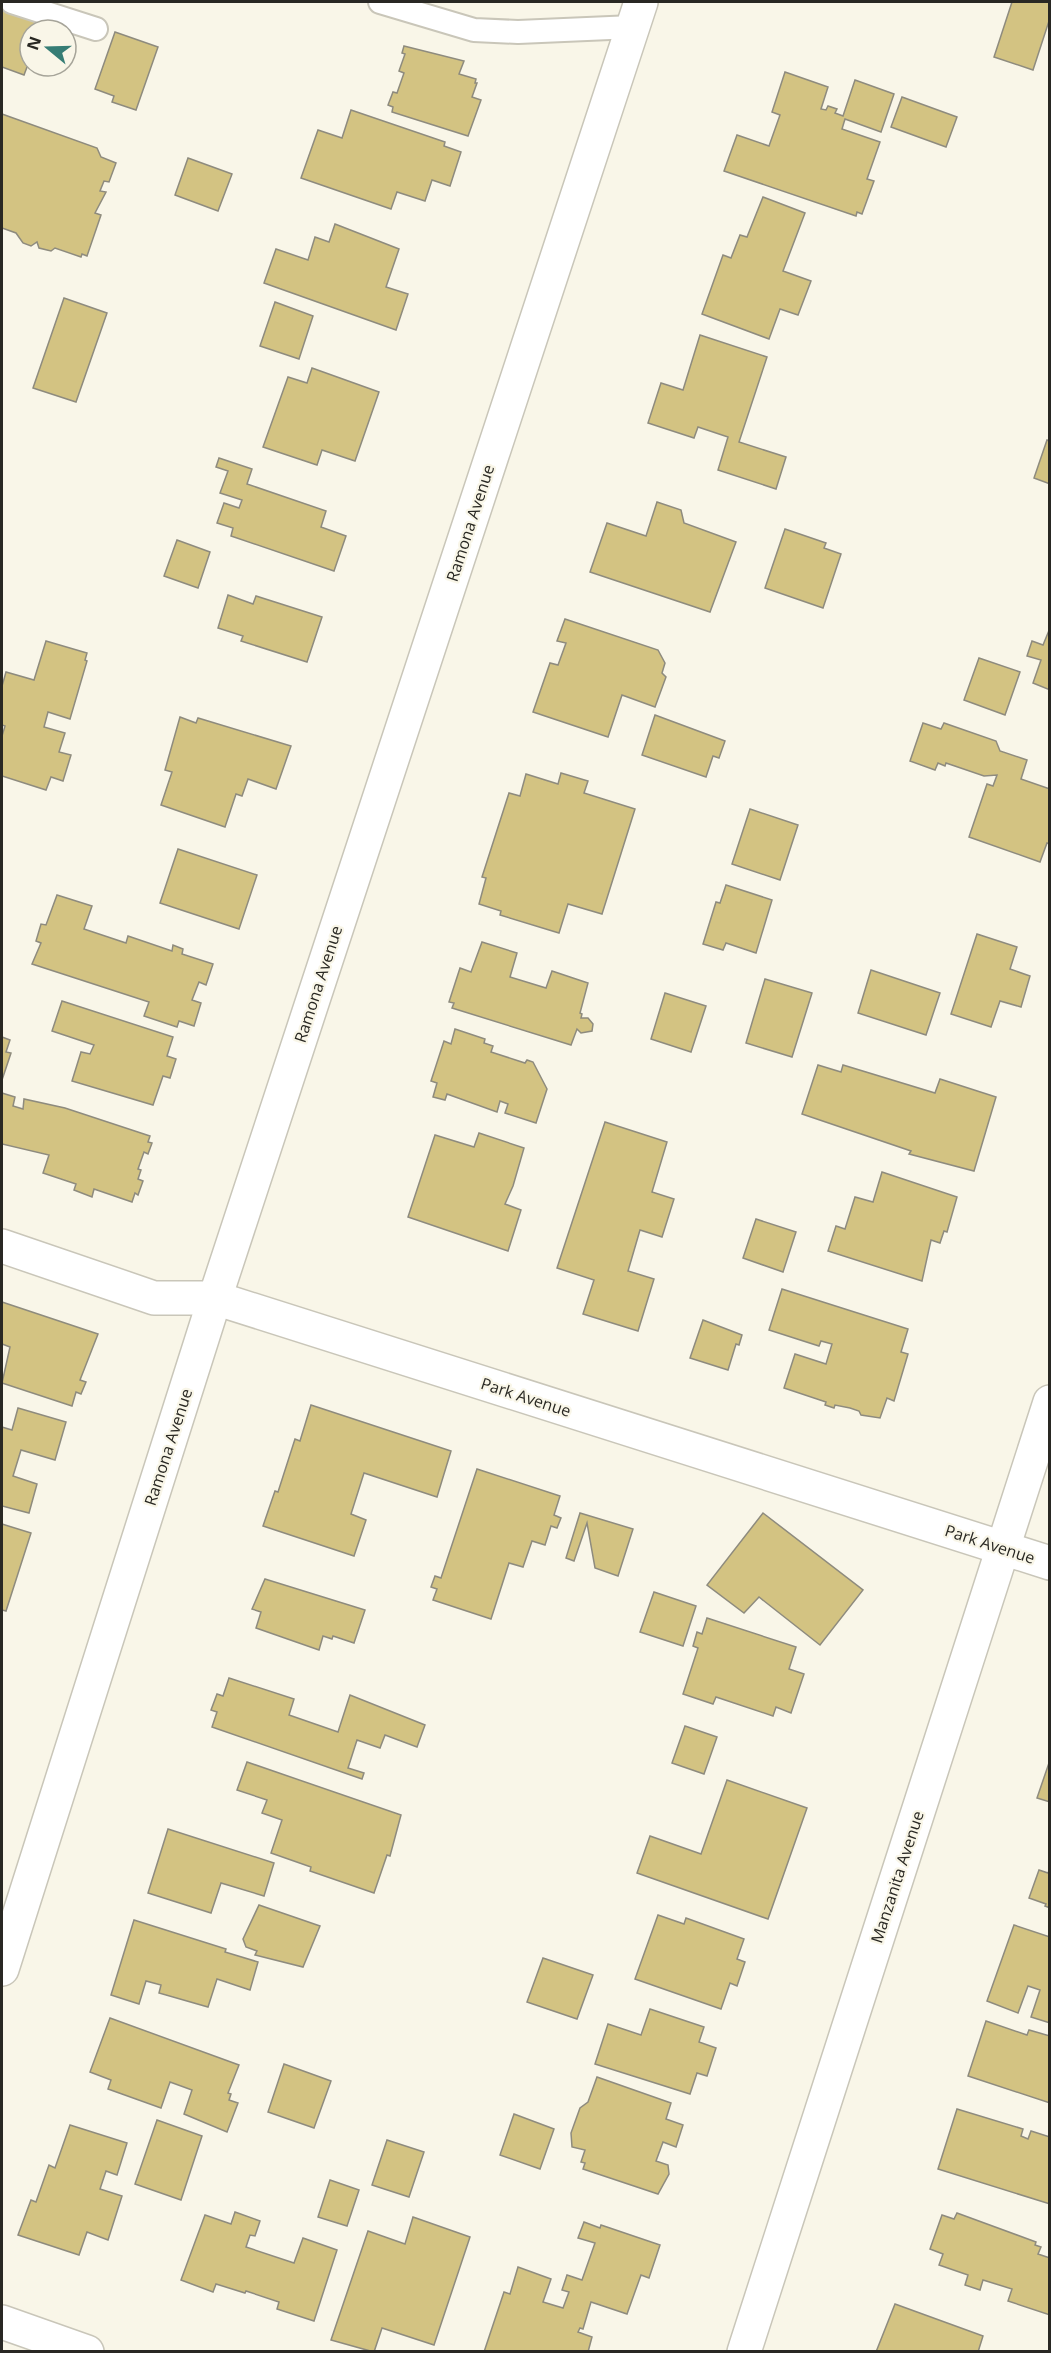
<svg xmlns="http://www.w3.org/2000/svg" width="1051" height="2353" font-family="'Open Sans',sans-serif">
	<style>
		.building { fill: #d3c382; stroke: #8e8b7e; stroke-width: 1.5 }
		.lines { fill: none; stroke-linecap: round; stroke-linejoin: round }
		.service-casing { stroke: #c9c6b9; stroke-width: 26 }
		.minor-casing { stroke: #c9c6b9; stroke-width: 36 }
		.tertiary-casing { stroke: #c9c6b9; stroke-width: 36 }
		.service { stroke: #fff; stroke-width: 22 }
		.minor { stroke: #fff; stroke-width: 33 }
		.tertiary { stroke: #fff; stroke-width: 33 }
		.labels { text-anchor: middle; stroke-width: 4.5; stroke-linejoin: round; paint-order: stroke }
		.street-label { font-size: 16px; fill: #292823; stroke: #f9f6e8 }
	</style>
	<rect width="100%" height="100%" fill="#f9f6e8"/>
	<g class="building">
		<path d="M 1012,2 L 1050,2 L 1050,18 L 1033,70 L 994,57 Z"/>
		<path d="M 2,5 L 5,7 L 4,11 L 42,24 L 40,30 L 30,30 L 30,59 L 24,75 L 2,67 Z"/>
		<path d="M 115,32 L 158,47 L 136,110 L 112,102 L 114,96 L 95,89 Z"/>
		<path d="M 404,46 L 464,61 L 459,74 L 476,79 L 475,83 L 477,83 L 472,97 L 481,100 L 468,136 L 392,112 L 393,107 L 388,105 L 393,92 L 397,93 L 404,73 L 399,71 L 405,54 L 402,53 Z"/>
		<path d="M 785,72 L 828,87 L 821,109 L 826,110 L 828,106 L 837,109 L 835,113 L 843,116 L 855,80 L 894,94 L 881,132 L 845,119 L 842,129 L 880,142 L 867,179 L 874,181 L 862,214 L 857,212 L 856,216 L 724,171 L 737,135 L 769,146 L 780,115 L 772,112 Z"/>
		<path d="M 902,97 L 957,117 L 946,147 L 891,127 Z"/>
		<path d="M 351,110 L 445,142 L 444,146 L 461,152 L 450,186 L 432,180 L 425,201 L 397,192 L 391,209 L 301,178 L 318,130 L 342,138 Z"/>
		<path d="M 2,114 L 97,148 L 101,157 L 116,163 L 109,182 L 104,181 L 100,191 L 106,192 L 95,213 L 101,215 L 87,256 L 82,254 L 81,257 L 55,248 L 51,251 L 39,248 L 37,242 L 31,246 L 23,243 L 16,233 L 2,228 Z"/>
		<path d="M 188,158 L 232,174 L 218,211 L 175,195 Z"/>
		<path d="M 763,197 L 805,213 L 783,271 L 811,281 L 798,315 L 780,309 L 769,339 L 702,314 L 723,255 L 731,258 L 740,235 L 747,237 Z"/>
		<path d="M 335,224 L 399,249 L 386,287 L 408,294 L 396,330 L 264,283 L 276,249 L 308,260 L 315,237 L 329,242 Z"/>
		<path d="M 64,298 L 107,313 L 76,402 L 33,388 Z"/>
		<path d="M 275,302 L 313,316 L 299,359 L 260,346 Z"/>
		<path d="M 700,335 L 767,357 L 739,442 L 786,457 L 776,489 L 718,470 L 728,437 L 698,427 L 694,438 L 648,423 L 661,383 L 683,390 Z"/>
		<path d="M 312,368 L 379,392 L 355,461 L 322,450 L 317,465 L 263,447 L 288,377 L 307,383 Z"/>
		<path d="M 1047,440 L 1050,441 L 1050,484 L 1034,478 Z"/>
		<path d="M 219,458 L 252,469 L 247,484 L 326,511 L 321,527 L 346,536 L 334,571 L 231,536 L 233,528 L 217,523 L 224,503 L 239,508 L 242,500 L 220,493 L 228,471 L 216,467 Z"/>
		<path d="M 657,502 L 681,510 L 684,523 L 736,542 L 710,612 L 590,572 L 607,523 L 646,536 Z"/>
		<path d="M 785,529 L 826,543 L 824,548 L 841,554 L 823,608 L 765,588 Z"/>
		<path d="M 177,540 L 210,552 L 198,588 L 164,576 Z"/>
		<path d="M 228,595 L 253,604 L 256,596 L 322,617 L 307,662 L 241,641 L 243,636 L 218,628 Z"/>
		<path d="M 565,619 L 658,650 L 665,663 L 662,673 L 666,677 L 655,707 L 622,695 L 608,737 L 533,712 L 550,663 L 558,665 L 566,643 L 557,641 Z"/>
		<path d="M 1050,628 L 1050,690 L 1033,683 L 1041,660 L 1027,656 L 1032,641 L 1043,645 Z"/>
		<path d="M 46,641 L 87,653 L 85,660 L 87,661 L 70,719 L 48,712 L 44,727 L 65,733 L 59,752 L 71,755 L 63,781 L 51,777 L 46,790 L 2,776 L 2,736 L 5,726 L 2,725 L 2,686 L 6,672 L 34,680 Z"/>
		<path d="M 979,658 L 1020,672 L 1005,715 L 964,700 Z"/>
		<path d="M 655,715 L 725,741 L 719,758 L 713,756 L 706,777 L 642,755 Z"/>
		<path d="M 180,717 L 196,723 L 198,718 L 291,746 L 276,789 L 248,779 L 242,796 L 236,794 L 225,827 L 161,805 L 172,772 L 165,770 Z"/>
		<path d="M 923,723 L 941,729 L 944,723 L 996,741 L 1000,751 L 1027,760 L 1021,779 L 1050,789 L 1050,844 L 1047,843 L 1040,862 L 969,837 L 987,784 L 993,786 L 997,775 L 984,776 L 946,763 L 945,766 L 938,763 L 935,770 L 910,761 Z"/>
		<path d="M 561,773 L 588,781 L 584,793 L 635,809 L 602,914 L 568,904 L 559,933 L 500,915 L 501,911 L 479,904 L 486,878 L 482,877 L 509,793 L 520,796 L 526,774 L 558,784 Z"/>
		<path d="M 750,809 L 798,825 L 780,880 L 732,864 Z"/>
		<path d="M 178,849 L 257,875 L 239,929 L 160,903 Z"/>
		<path d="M 726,885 L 772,900 L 756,953 L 726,943 L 723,950 L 703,944 L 716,902 L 720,903 Z"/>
		<path d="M 57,895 L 92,906 L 84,929 L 126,943 L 128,936 L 172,951 L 173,945 L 183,949 L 182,954 L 213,964 L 206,985 L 199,982 L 192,1000 L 201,1003 L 194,1026 L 179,1021 L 177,1027 L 144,1016 L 149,1002 L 32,964 L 41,943 L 36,941 L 41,924 L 46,925 Z"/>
		<path d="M 977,934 L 1017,947 L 1010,969 L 1030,976 L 1021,1007 L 1000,1001 L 991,1027 L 951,1014 Z"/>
		<path d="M 482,942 L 517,953 L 510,977 L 546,988 L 552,971 L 588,983 L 580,1013 L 582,1014 L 581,1018 L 588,1018 L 593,1024 L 592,1031 L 581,1033 L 577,1029 L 571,1045 L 452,1008 L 454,1003 L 449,1002 L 460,968 L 471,972 Z"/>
		<path d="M 871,970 L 940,993 L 926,1035 L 858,1013 Z"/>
		<path d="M 765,979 L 812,993 L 792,1057 L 746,1043 Z"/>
		<path d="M 665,993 L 706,1006 L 691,1052 L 651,1039 Z"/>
		<path d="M 62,1001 L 173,1037 L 167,1056 L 176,1059 L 170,1078 L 163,1076 L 153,1105 L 72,1081 L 81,1052 L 90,1054 L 94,1045 L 52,1031 Z"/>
		<path d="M 455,1029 L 485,1039 L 484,1043 L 493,1046 L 491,1052 L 525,1063 L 527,1060 L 533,1062 L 547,1089 L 536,1123 L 505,1113 L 508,1104 L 500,1101 L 497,1112 L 447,1094 L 445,1100 L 433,1097 L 437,1083 L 431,1081 L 444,1041 L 451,1044 Z"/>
		<path d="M 2,1037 L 10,1040 L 6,1052 L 11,1053 L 2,1080 Z"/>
		<path d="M 818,1065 L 841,1072 L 843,1065 L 935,1093 L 940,1079 L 996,1097 L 974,1171 L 909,1154 L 911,1151 L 802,1114 Z"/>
		<path d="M 2,1093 L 15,1097 L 13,1106 L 23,1109 L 24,1099 L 65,1108 L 150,1136 L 148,1142 L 152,1143 L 148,1154 L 144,1152 L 138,1169 L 141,1170 L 138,1179 L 143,1181 L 138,1195 L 135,1193 L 132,1202 L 94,1189 L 92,1197 L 74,1190 L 76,1184 L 43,1173 L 49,1155 L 2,1144 Z"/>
		<path d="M 605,1122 L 667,1142 L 652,1192 L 674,1199 L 662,1237 L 640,1230 L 628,1271 L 654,1279 L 638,1331 L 583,1314 L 594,1280 L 557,1268 Z"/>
		<path d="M 479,1133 L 524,1148 L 513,1186 L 505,1204 L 521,1210 L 508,1251 L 408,1217 L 435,1135 L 474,1147 Z"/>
		<path d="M 882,1172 L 957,1197 L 947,1232 L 944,1231 L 940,1243 L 931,1240 L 922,1281 L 828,1251 L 836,1226 L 845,1229 L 855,1197 L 873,1202 Z"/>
		<path d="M 756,1219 L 796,1232 L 783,1272 L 743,1258 Z"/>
		<path d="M 782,1289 L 908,1329 L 901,1352 L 908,1354 L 894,1401 L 887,1398 L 880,1418 L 861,1415 L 859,1411 L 850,1408 L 835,1405 L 834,1408 L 825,1405 L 826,1402 L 784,1388 L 795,1354 L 826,1364 L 832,1344 L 821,1341 L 819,1346 L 769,1330 Z"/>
		<path d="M 2,1302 L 98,1334 L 80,1380 L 86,1382 L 81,1394 L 76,1392 L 72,1406 L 2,1383 L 10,1347 L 2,1344 Z"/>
		<path d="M 703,1320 L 742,1335 L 739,1345 L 736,1344 L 728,1370 L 690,1358 Z"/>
		<path d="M 311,1405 L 451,1451 L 437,1497 L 364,1473 L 351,1514 L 366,1520 L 354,1556 L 263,1526 L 275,1491 L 278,1492 L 295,1439 L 300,1441 Z"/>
		<path d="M 18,1408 L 66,1422 L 55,1460 L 21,1450 L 13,1476 L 37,1484 L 29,1513 L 2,1506 L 2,1427 L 12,1430 Z"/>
		<path d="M 477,1469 L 560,1496 L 554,1515 L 561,1518 L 557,1528 L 551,1526 L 545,1545 L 532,1541 L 523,1567 L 509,1563 L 491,1619 L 433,1600 L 437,1589 L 431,1587 L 435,1576 L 441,1578 Z"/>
		<path d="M 580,1513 L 633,1529 L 618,1576 L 595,1568 L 587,1523 L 574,1561 L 566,1558 Z"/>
		<path d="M 763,1513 L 863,1590 L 820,1645 L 759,1597 L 744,1613 L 707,1585 Z"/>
		<path d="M 2,1524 L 31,1533 L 6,1611 L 2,1610 Z"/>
		<path d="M 265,1579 L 365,1610 L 354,1643 L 333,1636 L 332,1639 L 323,1636 L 319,1650 L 256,1628 L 261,1612 L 252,1609 Z"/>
		<path d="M 654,1592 L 696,1606 L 683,1646 L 640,1632 Z"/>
		<path d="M 707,1618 L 796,1647 L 789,1669 L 804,1674 L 791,1713 L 776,1707 L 773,1716 L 716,1697 L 713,1704 L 683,1694 L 698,1648 L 693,1646 L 697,1632 L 702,1634 Z"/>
		<path d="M 229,1678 L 294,1699 L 289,1715 L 338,1732 L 350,1695 L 425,1725 L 417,1747 L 385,1735 L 380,1748 L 357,1740 L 348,1768 L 364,1773 L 362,1779 L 212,1727 L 217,1712 L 211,1710 L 217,1694 L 223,1696 Z"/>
		<path d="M 685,1726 L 717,1737 L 704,1774 L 672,1763 Z"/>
		<path d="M 1050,1760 L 1050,1802 L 1037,1798 Z"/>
		<path d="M 247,1762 L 401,1815 L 390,1856 L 387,1855 L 374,1893 L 310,1871 L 311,1867 L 271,1853 L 282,1820 L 262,1813 L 267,1800 L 237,1790 Z"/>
		<path d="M 727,1780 L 807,1808 L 768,1919 L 637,1873 L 650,1836 L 701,1854 Z"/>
		<path d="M 168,1829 L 274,1863 L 264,1896 L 221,1883 L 211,1913 L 148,1893 Z"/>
		<path d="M 1050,1868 L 1050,1908 L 1045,1906 L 1046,1904 L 1029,1898 L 1039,1870 L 1048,1873 Z"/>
		<path d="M 259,1905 L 320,1926 L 303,1967 L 255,1955 L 257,1951 L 246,1947 L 243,1939 Z"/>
		<path d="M 658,1915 L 684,1924 L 686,1918 L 744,1939 L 737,1959 L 745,1962 L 737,1986 L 730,1983 L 721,2009 L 635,1979 Z"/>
		<path d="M 134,1920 L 226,1949 L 225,1952 L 258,1962 L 250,1990 L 217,1979 L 208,2007 L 159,1993 L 161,1985 L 146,1981 L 139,2004 L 111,1995 Z"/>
		<path d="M 1014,1925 L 1050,1937 L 1050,2023 L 1031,2017 L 1040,1990 L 1028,1986 L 1018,2013 L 987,2001 Z"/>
		<path d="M 543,1958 L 593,1975 L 577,2019 L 527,2002 Z"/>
		<path d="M 650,2009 L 704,2027 L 699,2042 L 716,2048 L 707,2076 L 697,2073 L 690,2094 L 595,2064 L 608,2024 L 641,2035 Z"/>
		<path d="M 110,2018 L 239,2065 L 228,2093 L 231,2094 L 229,2100 L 238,2103 L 227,2132 L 184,2114 L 192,2090 L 170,2082 L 161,2108 L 108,2089 L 111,2080 L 90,2072 Z"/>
		<path d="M 986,2021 L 1027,2035 L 1029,2030 L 1050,2036 L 1050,2103 L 968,2076 Z"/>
		<path d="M 284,2064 L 331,2081 L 314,2128 L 268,2112 Z"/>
		<path d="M 597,2077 L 671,2103 L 666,2119 L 683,2125 L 676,2147 L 663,2142 L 656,2161 L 668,2165 L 669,2174 L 658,2194 L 583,2169 L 585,2163 L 581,2162 L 585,2150 L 572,2147 L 571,2133 L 580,2108 L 588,2102 Z"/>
		<path d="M 957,2109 L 1023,2129 L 1021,2136 L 1028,2139 L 1031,2131 L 1050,2137 L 1050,2204 L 938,2169 Z"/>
		<path d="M 514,2114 L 554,2129 L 540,2169 L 500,2155 Z"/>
		<path d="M 157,2120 L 202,2136 L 181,2200 L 135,2184 Z"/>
		<path d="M 70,2125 L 127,2143 L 117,2175 L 106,2171 L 100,2189 L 122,2196 L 108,2240 L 87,2232 L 79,2255 L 18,2235 L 31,2200 L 36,2202 L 49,2165 L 55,2168 Z"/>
		<path d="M 387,2140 L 424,2152 L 409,2197 L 372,2185 Z"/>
		<path d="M 330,2180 L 359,2190 L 347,2226 L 318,2217 Z"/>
		<path d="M 235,2212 L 260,2221 L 255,2236 L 250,2235 L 246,2247 L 294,2263 L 303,2238 L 337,2250 L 314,2321 L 277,2309 L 279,2302 L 246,2291 L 245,2293 L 216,2284 L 213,2292 L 181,2280 L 205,2215 L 231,2224 Z"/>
		<path d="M 957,2213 L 1036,2242 L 1035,2245 L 1041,2247 L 1038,2254 L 1050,2258 L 1050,2315 L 1008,2301 L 1012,2289 L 983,2280 L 980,2290 L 965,2285 L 968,2275 L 939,2265 L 943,2254 L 930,2249 L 942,2215 L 954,2219 Z"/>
		<path d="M 413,2217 L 470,2237 L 434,2345 L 382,2328 L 374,2352 L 331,2340 L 368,2231 L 405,2244 Z"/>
		<path d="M 584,2222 L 600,2228 L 601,2225 L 660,2245 L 649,2278 L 641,2275 L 627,2314 L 591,2302 L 583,2329 L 580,2328 L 578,2332 L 592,2337 L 588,2352 L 484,2352 L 504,2292 L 510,2294 L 518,2267 L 551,2279 L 543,2302 L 563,2308 L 569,2292 L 562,2290 L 567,2275 L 582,2280 L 595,2243 L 578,2238 Z"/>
		<path d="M 895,2304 L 983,2336 L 978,2352 L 876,2352 Z"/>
	</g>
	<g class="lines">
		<defs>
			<g id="service">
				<path d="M 12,2 L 96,29"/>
				<path d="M 380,2 L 474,30 L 518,32 L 633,27"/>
			</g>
			<g id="minor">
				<path d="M 2,1246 L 154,1298 L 215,1298 L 1050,1563"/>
				<path d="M 2,1969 L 215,1298 L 641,2"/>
				<path d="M 744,2352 L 1050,1402"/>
			</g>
			<path id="tertiary" d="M 2,2322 L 87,2352"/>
		</defs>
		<use href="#service" class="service-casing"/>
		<use href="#minor" class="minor-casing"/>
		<use href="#tertiary" class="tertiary-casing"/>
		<use href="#service" class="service"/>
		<use href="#minor" class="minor"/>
		<use href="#tertiary" class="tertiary"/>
	</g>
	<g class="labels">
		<g class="street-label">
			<text transform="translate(470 523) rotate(-72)" y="6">Ramona Avenue</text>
			<text transform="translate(318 984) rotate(-72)" y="6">Ramona Avenue</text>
			<text transform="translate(526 1397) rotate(18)" y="6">Park Avenue</text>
			<text transform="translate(168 1447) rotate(-72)" y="6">Ramona Avenue</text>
			<text transform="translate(990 1544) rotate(18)" y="6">Park Avenue</text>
			<text transform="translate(897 1877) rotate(-72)" y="6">Manzanita Avenue</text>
		</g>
	</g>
	<rect width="1051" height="2353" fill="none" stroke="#292823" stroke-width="6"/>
	<g transform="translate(48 48) rotate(289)"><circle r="28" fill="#f9f6e8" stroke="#a6a499" stroke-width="1.5"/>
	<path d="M0-4.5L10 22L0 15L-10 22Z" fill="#367d75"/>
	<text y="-9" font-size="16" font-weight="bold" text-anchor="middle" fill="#292823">N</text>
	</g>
</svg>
